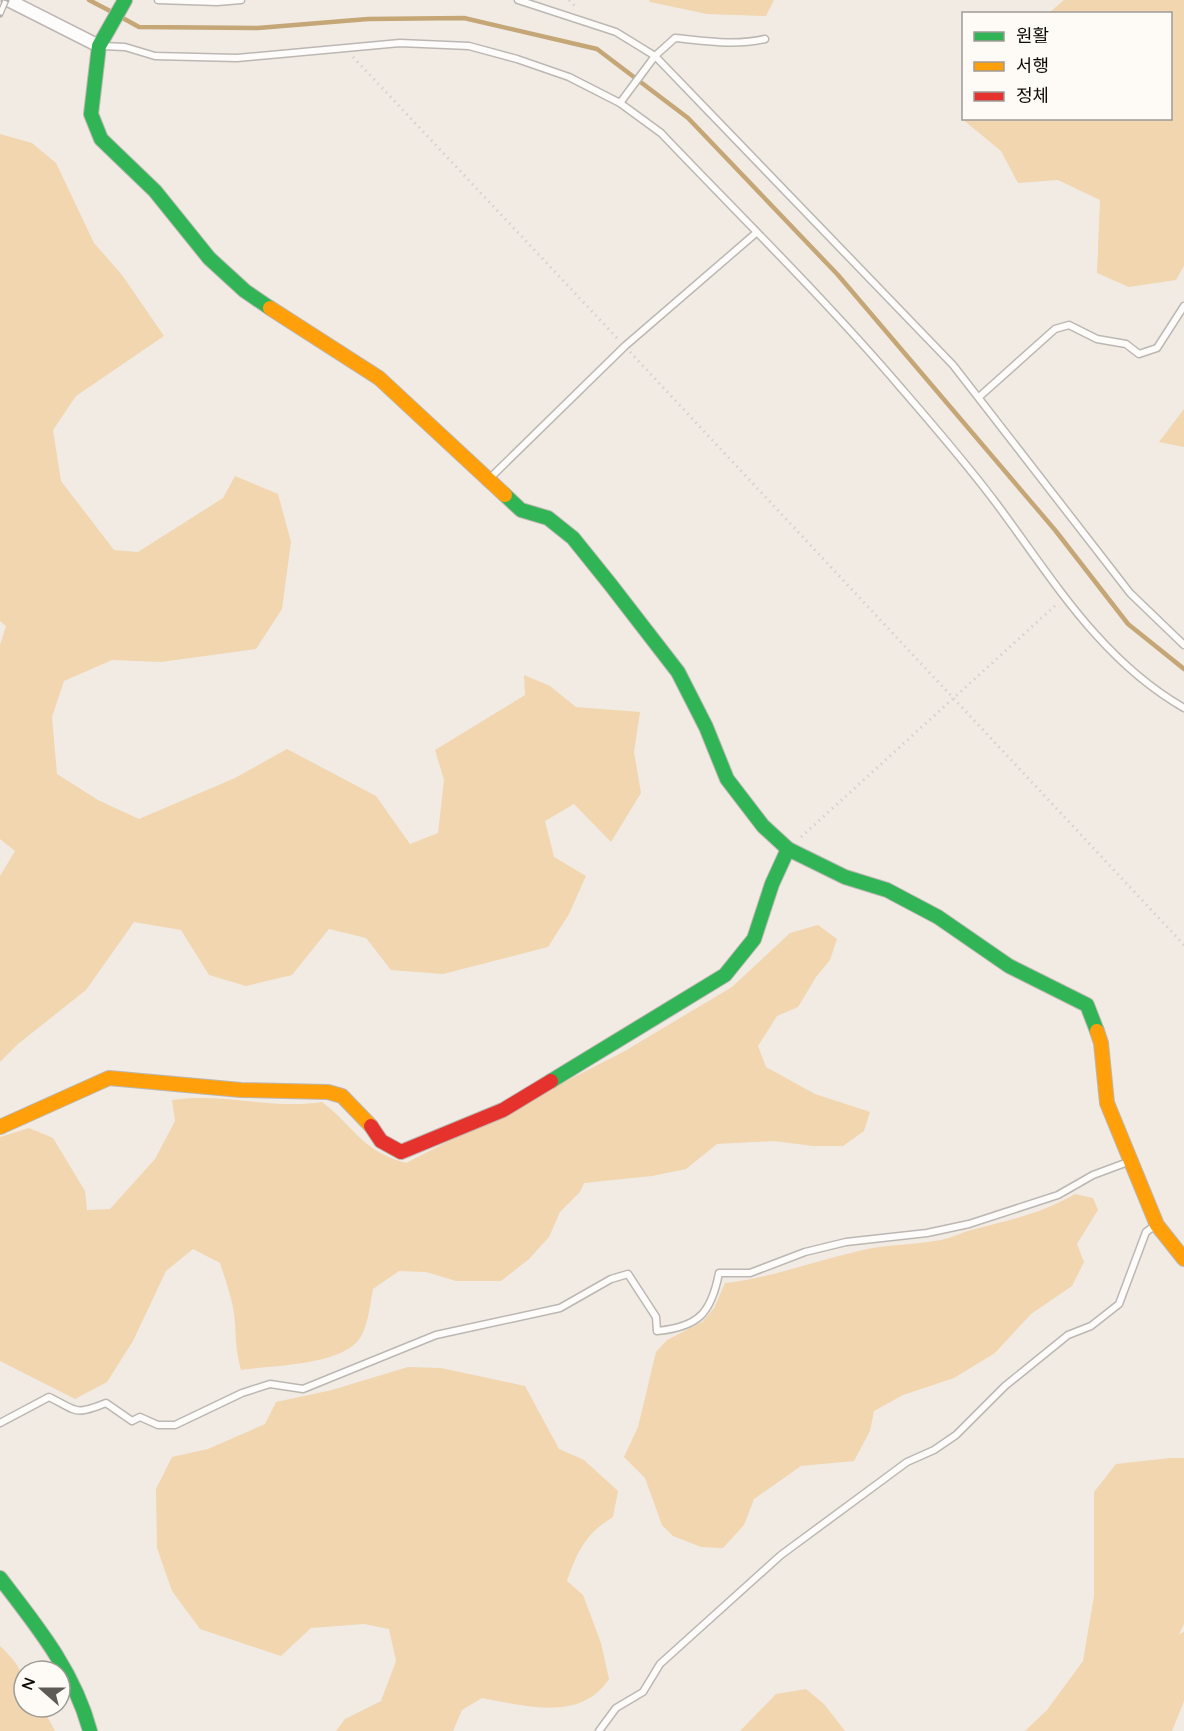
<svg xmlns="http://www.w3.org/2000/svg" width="1184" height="1731" font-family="Quicksand,'Noto Sans KR',sans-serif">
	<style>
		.green { fill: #f1d6af }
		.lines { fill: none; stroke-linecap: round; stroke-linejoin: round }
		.stream { stroke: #c5a676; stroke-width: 4.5 }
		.lane-casing { stroke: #bcb7b2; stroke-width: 9 }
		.street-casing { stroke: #bcb7b2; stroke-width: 15 }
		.fast-casing { stroke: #bcb7b2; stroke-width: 16 }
		.slow-casing { stroke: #bcb7b2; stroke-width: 16 }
		.jam-casing { stroke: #bcb7b2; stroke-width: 16 }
		.path { stroke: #d4d2d0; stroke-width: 3; stroke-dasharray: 1.5 4.5; stroke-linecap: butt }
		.lane { stroke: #fdfcfb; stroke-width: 6 }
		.street { stroke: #fdfcfb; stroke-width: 12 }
		.fast { stroke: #30b455; stroke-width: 14 }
		.slow { stroke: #ff9f0a; stroke-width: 14 }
		.jam { stroke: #e5322d; stroke-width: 14 }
		.rail-casing { stroke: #b5b3b1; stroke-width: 7 }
		.rail { stroke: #fefaf5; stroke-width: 4.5; stroke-dasharray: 14; stroke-linecap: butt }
	</style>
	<rect width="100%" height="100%" fill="#f1ebe4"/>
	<g class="green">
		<path d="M 649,0 L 774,0 L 766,16 L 707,14 L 650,2 Z"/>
		<path d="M 1064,0 L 1184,0 L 1184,266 L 1176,280 L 1129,287 L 1097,273 L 1100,200 L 1058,180 L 1018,183 L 1001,151 L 961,118 L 963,112 L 964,118 L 1170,118 L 1170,14 L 1049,13 Z"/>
		<path d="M 0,134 L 32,143 L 56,163 L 94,243 L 122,275 L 164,336 L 76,396 L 53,430 L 61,481 L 114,550 L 138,552 L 223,498 L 235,476 L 278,494 L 291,542 L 282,609 L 256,649 L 161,662 L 112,660 L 64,681 L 52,717 L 57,774 L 98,800 L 139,819 L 235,778 L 287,749 L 376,796 L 410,844 L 438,833 L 444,780 L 435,750 L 525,695 L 524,675 L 550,686 L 576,707 L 640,712 L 634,752 L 641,793 L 611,842 L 574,804 L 545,821 L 554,857 L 586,876 L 569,914 L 548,947 L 443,974 L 391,970 L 366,938 L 329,929 L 292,975 L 246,986 L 209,975 L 181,930 L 134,922 L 86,990 L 18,1044 L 0,1062 L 0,876 L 15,851 L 0,839 L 0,645 L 6,626 L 0,621 Z"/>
		<path d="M 1184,409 L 1184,447 L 1159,442 Z"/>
		<path d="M 818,925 L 837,939 L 830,960 L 816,977 L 798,1007 L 777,1016 L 758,1046 L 766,1067 L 815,1094 L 870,1112 L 864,1131 L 843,1146 L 813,1146 L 774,1141 L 717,1144 L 686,1169 L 652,1176 L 584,1183 L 580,1192 L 560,1212 L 549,1237 L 529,1259 L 501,1281 L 456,1281 L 426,1272 L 399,1271 L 373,1289 C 370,1304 368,1330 357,1342 C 333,1366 273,1365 241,1370 C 236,1352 236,1341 235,1323 C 234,1303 226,1282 220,1263 L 193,1249 L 166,1271 L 133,1341 L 107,1382 L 75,1399 L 0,1361 L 0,1137 L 29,1128 L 53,1138 L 85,1191 L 87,1210 L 110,1209 L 155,1159 L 175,1121 L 172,1100 C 222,1092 272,1110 322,1102 C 357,1129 360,1150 406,1163 L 623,1052 L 732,987 L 790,933 Z"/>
		<path d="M 1075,1194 L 1093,1198 L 1098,1210 L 1077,1244 L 1084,1262 L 1072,1286 L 1031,1314 L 995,1353 L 954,1378 L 903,1395 L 874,1411 L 870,1431 L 854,1461 L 801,1466 L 754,1499 L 744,1525 L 723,1548 L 701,1547 L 673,1536 L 662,1525 L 645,1478 L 624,1457 L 638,1427 L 656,1352 L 667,1340 L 702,1322 L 714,1308 L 725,1283 C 772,1278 817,1260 863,1250 C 889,1244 915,1245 941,1240 C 951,1238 961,1233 971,1230 C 1007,1221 1043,1213 1075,1194 Z"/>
		<path d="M 408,1367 L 441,1368 L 525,1386 L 559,1449 L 584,1460 L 618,1491 L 613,1517 C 586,1533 577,1552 567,1581 L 583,1595 L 601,1643 L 609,1679 C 581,1722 526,1706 482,1698 L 462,1710 L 453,1731 L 336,1731 L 345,1719 L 381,1701 L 396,1661 L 389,1629 L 364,1624 L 311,1628 L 281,1656 L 200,1629 L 172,1591 L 157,1548 L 156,1489 L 172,1457 L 208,1449 L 265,1424 L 276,1402 L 332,1390 Z"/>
		<path d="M 1170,1458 L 1184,1458 L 1184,1624 L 1179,1634 L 1184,1632 L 1184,1701 L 1172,1731 L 1025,1731 L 1047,1710 L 1083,1661 L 1094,1596 L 1094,1492 L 1116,1464 Z"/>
		<path d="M 0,1646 C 24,1669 24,1675 24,1707 L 42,1707 L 55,1731 L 0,1731 Z"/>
		<path d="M 806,1689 L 824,1704 L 845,1731 L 740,1731 L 776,1694 Z"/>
	</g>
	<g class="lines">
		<g class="stream">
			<path d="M 89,0 L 112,12"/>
			<path d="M 119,16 L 139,27 L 258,28 L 368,19 L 464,18 L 597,49 L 688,118 L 838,275 L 1055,530 L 1128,624 L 1184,669"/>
		</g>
		<defs>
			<g id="lane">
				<path d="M 158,0 L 217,2 L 241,0"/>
				<path d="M 518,0 L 616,32 L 655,56 L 953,365 L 1130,593 L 1184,645"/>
				<path d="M 102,46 L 125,47 L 155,56 L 237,58 L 400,43 L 469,46 L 517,59 L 569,77 L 620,103 L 661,133 C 741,217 826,300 901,388 C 933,425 966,463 996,503 C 1052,578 1100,660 1184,708"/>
				<path d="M 620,103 L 655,56 L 675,38 C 706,41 734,46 765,39"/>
				<path d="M 979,397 L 1055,329 L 1069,325 L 1097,339 L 1126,344 L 1139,354 L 1157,348 L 1184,306"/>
				<path d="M 489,479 L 625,346 L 756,233"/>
				<path d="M 0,1423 L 49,1397 C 78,1411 73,1416 106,1403 L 132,1421 L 140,1417 L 158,1425 L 175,1425 L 242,1393 L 270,1384 L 303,1389 L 436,1335 L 560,1308 L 611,1279 L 628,1274 L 656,1317 L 657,1331 C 698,1327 711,1314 719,1273 L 750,1273 L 805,1252 L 846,1242 L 927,1233 L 969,1224 L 1058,1195 L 1093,1175 L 1128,1162"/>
				<path d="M 599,1731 L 616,1708 L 643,1692 L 660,1664 L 781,1555 L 907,1462 L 934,1450 L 956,1435 L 1005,1386 L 1068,1335 L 1091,1326 L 1119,1304 L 1146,1232 L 1156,1225"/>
			</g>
			<path id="street" d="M 8,0 L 99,46"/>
			<g id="fast">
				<path d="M 125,0 L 99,46 L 91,114 L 101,139 L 155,191 L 209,258 L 245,291 L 270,308"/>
				<path d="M 505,495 L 521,510 L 548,518 L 573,538 L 610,584 L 678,672 L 706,727 L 727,779 L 763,826 L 788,849 L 845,877 L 887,890 L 938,917 L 1009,966 L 1087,1005 L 1097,1031"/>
				<path d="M 551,1081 L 725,975 L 754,939 L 772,884 L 788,849"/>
				<path d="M 0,1578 C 37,1626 74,1671 90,1731"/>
			</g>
			<g id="slow">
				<path d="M 270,308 L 379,378 L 505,495"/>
				<path d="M 1097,1031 L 1101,1043 L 1107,1103 L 1157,1225 L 1184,1259"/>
				<path d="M 0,1127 L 109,1078 L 241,1090 L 328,1092 L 342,1096 L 371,1126"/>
			</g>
			<path id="jam" d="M 371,1126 L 381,1141 L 401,1152 L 503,1110 L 551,1081"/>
		</defs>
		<use href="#lane" class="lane-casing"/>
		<use href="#street" class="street-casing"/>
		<use href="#fast" class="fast-casing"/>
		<use href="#slow" class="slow-casing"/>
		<use href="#jam" class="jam-casing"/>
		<g class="path">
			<path d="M 569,0 L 576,7"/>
			<path d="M 353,57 L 618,339"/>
			<path d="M 630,352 L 1184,945"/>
			<path d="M 801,837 L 1058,603"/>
		</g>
		<use href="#lane" class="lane"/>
		<use href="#street" class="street"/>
		<use href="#fast" class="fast"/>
		<use href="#slow" class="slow"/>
		<use href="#jam" class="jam"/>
		<defs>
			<path id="rail" d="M 0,14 L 6,0"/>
		</defs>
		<use href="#rail" class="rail-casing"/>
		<use href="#rail" class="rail"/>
	</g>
	<rect x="962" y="12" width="210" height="108" fill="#fefaf5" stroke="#9e9b96" stroke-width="1.5"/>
	<rect x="974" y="32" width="30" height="9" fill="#30b455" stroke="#9e9b96" stroke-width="1.5"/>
	<text x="1016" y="42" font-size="18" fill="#0f0c08">원활</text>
	<rect x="974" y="62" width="30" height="9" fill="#ff9f0a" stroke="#9e9b96" stroke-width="1.5"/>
	<text x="1016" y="72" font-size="18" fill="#0f0c08">서행</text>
	<rect x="974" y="92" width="30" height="9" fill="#e5322d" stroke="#9e9b96" stroke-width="1.5"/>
	<text x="1016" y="102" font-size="18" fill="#0f0c08">정체</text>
	<g transform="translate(42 1689) rotate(291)"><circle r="28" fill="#fefaf5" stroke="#9e9b96" stroke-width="1.5"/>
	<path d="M0-4.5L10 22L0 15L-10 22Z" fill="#5e5a55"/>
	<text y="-9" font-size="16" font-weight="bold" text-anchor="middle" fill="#0f0c08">N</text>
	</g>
</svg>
